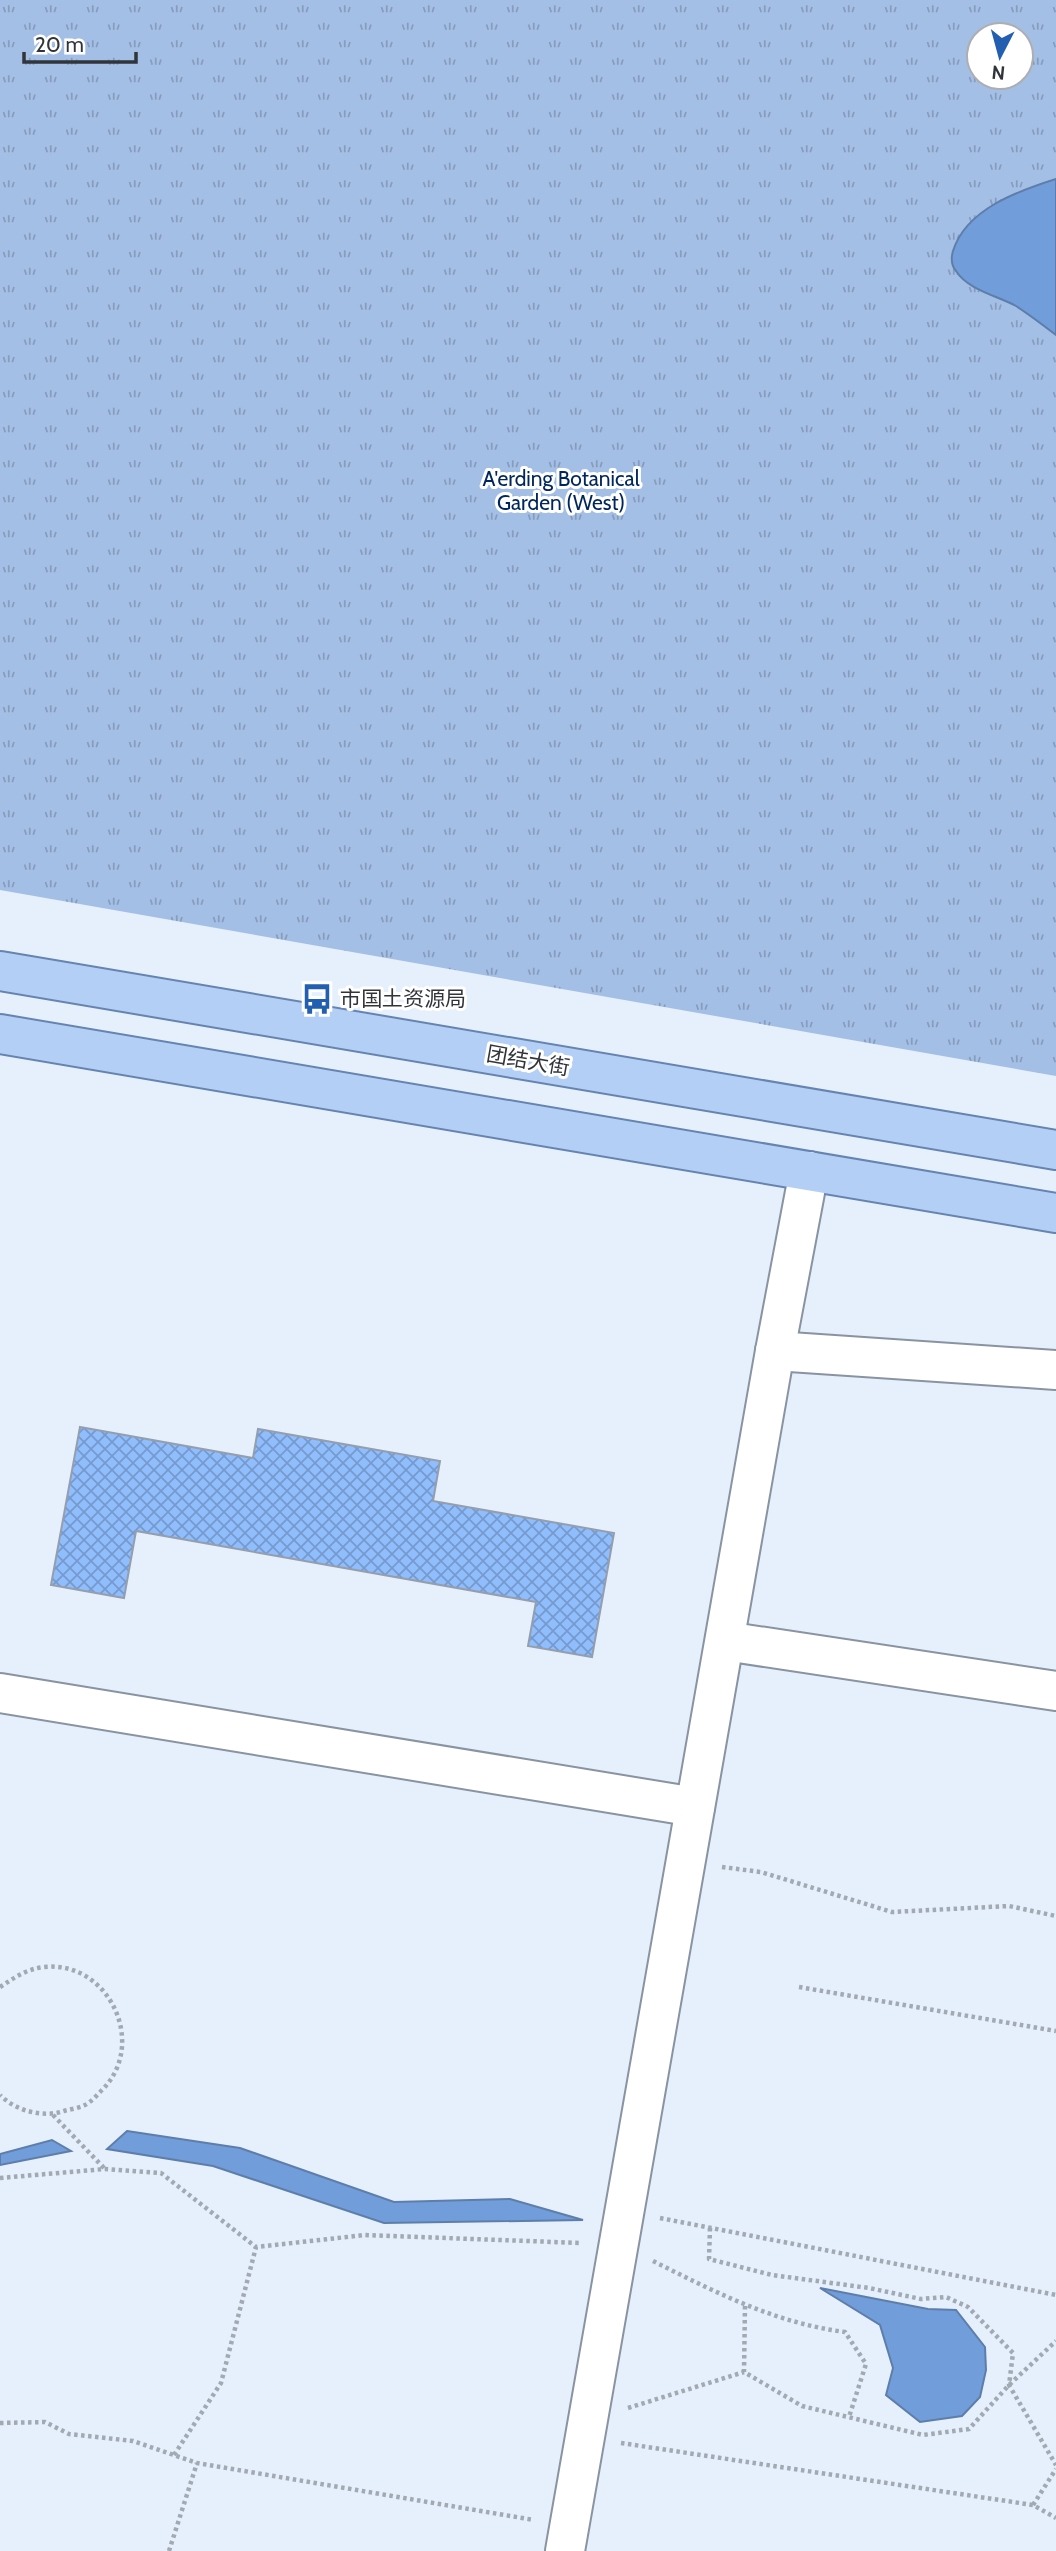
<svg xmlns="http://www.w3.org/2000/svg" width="1056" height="2551" font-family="Cabin,'Noto Sans SC',sans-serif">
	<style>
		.grass { fill: url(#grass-tufts); fill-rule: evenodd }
		.water { fill: #719dda; stroke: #5e7eaa; stroke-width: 2 }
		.building { fill: url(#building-cross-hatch); stroke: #949ead; stroke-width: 2 }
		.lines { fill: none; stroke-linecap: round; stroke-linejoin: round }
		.minor-casing { stroke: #8993a2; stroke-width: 42 }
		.major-casing { stroke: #6684b0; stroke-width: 42 }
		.path { stroke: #a1a9b3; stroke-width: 4.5; stroke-dasharray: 3.5 3.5; stroke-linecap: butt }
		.minor { stroke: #fff; stroke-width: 38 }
		.major { stroke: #b4cff5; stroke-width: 38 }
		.labels { text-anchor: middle; stroke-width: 6; stroke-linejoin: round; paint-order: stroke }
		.park-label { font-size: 21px; fill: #00275d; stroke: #fff }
		.poi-label { font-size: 21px; fill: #31353b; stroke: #fff; text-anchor: start }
		.street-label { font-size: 21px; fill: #31353b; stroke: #fff }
	</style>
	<defs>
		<pattern id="grass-tufts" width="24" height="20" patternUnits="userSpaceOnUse" patternTransform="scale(1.75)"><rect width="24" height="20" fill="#a4bfe6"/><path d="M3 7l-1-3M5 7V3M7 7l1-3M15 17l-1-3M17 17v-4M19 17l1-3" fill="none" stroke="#869cbc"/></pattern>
		<pattern id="building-cross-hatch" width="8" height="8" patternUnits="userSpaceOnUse" patternTransform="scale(1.75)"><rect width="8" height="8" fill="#90bdfc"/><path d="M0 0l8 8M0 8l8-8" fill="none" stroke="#769acd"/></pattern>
	</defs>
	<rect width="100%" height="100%" fill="#e6effc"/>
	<path class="grass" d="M 0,0 L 1056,0 L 1056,1076 L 0,890 ZM 979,35 L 1021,35 L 1021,77 L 979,77 Z"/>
	<g class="water">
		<path d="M 1056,179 L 1056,335 C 1043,325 1030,315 1016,306 C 998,296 968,290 956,271 C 951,265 951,258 953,251 C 966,209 1018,191 1056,179 Z"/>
		<path d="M 127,2131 L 240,2148 L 394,2202 L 510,2199 L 583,2220 L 384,2223 L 213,2166 L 107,2149 Z"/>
		<path d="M 52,2140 L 71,2151 L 0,2165 L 0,2154 Z"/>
		<path d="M 820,2288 L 928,2309 L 956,2310 L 985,2347 L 986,2370 L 980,2397 L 962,2416 L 920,2422 L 886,2395 L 893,2368 L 880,2325 Z"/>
	</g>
	<path class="building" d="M 80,1427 L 253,1458 L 258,1429 L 440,1461 L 433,1501 L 614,1533 L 592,1657 L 528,1646 L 536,1602 L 136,1531 L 124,1598 L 51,1585 Z"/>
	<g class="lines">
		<defs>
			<g id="minor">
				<path d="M 775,1351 L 1056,1370"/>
				<path d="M 725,1641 L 1056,1691"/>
				<path d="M 0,1693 L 695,1807"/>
				<path d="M 565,2551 L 775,1351 L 809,1171"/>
			</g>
			<g id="major">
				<path d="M 0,971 L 1056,1150"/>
				<path d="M 0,1034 L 1056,1213"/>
			</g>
		</defs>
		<use href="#minor" class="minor-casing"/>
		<use href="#major" class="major-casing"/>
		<g class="path">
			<path d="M 722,1867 L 761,1872 L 892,1912 L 1009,1906 L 1056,1916"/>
			<path d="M 0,1987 C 14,1978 26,1969 44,1967 C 109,1960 149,2045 101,2091 C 96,2096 91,2102 85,2105 C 79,2108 71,2109 64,2111 C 43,2118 16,2111 0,2095"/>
			<path d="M 799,1987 L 1056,2031"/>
			<path d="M 53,2115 L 105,2169"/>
			<path d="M 0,2178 L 105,2169 L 161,2173 L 256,2247 L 365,2235 L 581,2243"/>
			<path d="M 660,2218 L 1056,2295"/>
			<path d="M 710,2228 L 709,2259 L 772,2275 L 869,2288 L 921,2299 L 946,2297 L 968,2307 L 1013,2353 L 1009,2385 L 1056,2465"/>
			<path d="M 653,2261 C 715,2292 775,2323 845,2332 L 866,2364 L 849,2417"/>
			<path d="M 745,2306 L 744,2372 L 802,2406 L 923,2435 L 969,2429 L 1009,2385 L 1056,2341"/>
			<path d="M 628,2408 L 744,2372"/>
			<path d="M 0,2423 L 45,2422 L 69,2434 L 133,2441 L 197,2463 L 534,2520"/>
			<path d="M 621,2443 L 1033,2505 L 1056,2518"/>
			<path d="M 174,2455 L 221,2383 L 256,2247"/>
			<path d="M 1033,2505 L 1056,2469"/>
			<path d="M 169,2551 L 197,2463"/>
		</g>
		<use href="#minor" class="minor"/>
		<use href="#major" class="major"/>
	</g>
	<defs>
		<symbol id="bus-bare" viewBox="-9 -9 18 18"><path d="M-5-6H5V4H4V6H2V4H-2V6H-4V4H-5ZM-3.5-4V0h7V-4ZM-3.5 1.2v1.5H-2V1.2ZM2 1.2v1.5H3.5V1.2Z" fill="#225fb0" stroke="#fff" stroke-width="2.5" paint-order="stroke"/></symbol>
	</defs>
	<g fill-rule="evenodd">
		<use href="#bus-bare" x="295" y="977" width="44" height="44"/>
	</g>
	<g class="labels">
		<g class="park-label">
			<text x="561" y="486">A'erding Botanical<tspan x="561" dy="24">Garden (West)</tspan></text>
		</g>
		<g class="poi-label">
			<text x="340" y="1006">市国土资源局</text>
		</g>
		<g class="street-label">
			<text transform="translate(528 1061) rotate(10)" y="7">团结大街</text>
		</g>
	</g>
	<g transform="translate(1000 56) rotate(186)"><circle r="33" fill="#ffffff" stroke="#adaeb1" stroke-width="2"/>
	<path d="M0-5L12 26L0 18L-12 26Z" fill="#225fb0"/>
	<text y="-10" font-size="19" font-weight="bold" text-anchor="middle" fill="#31353b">N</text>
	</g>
	<path d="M24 52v10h112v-10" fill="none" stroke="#31353b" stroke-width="3.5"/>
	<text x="35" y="52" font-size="21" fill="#31353b" stroke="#ffffff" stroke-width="5" paint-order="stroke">20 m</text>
</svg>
